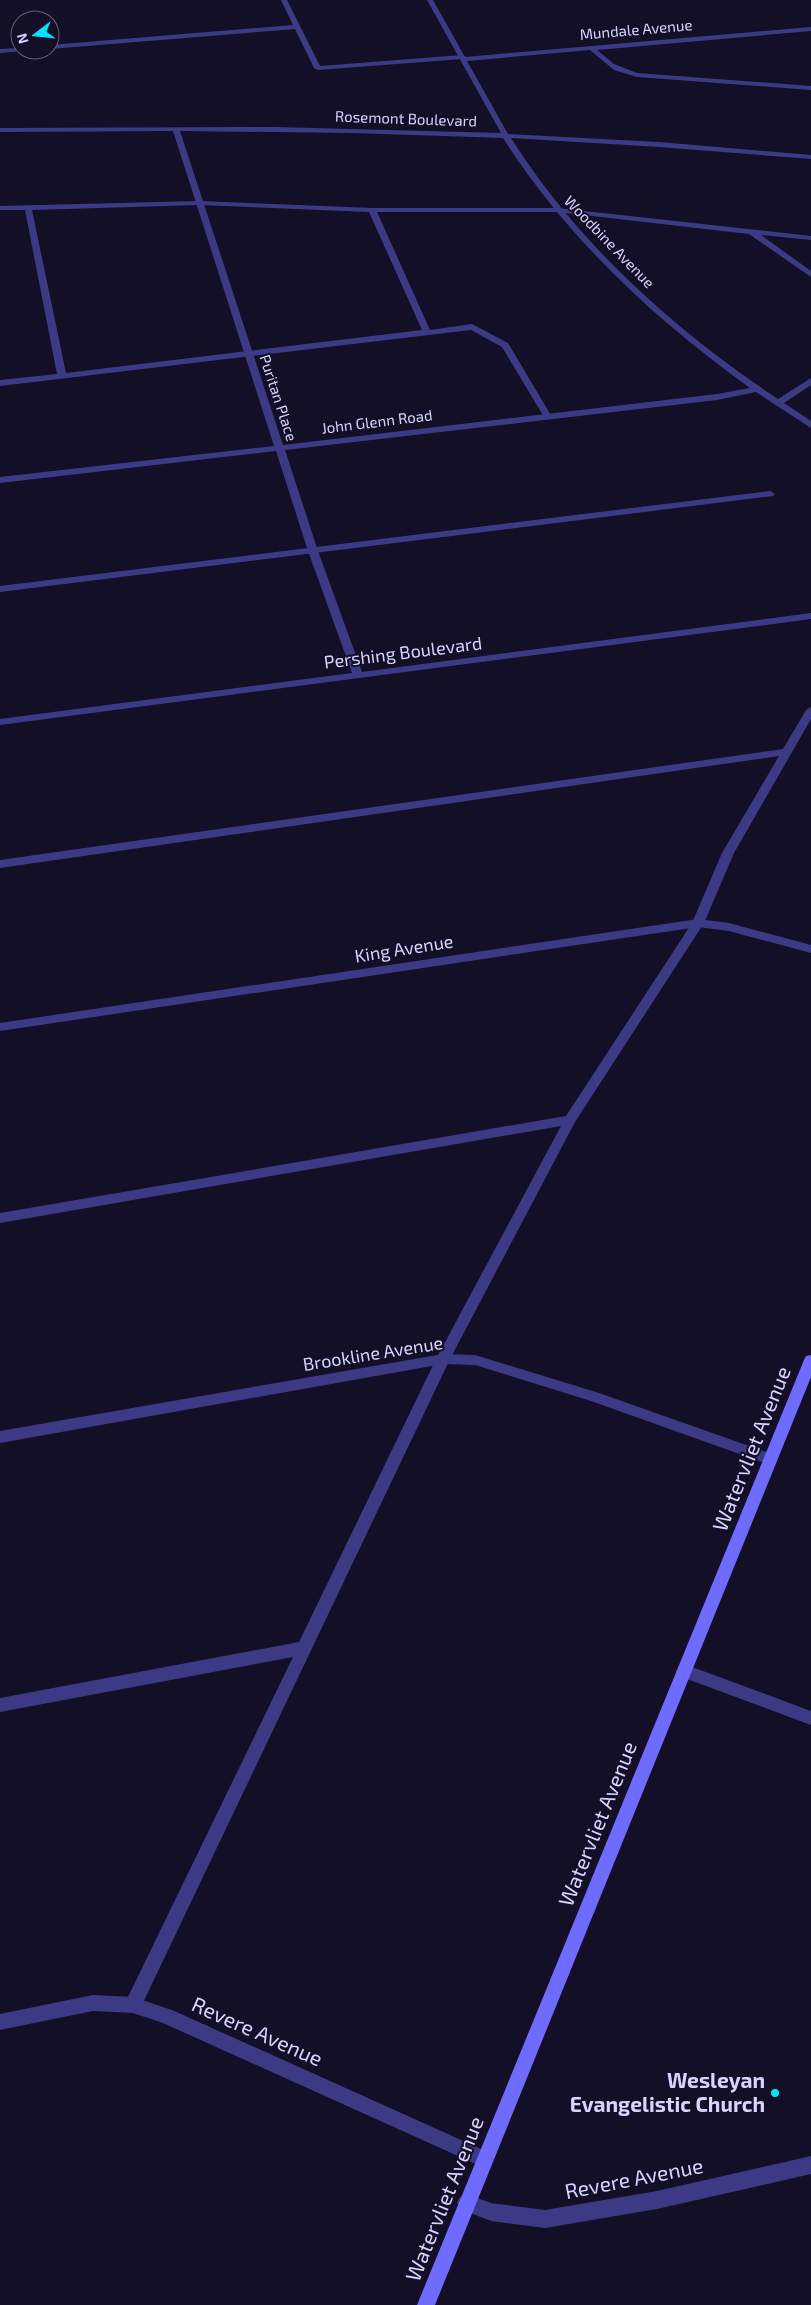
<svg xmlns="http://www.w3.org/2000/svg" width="811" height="2305" font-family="'Exo 2',sans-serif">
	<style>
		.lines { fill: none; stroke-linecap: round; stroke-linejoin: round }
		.lane { fill: #3d3a85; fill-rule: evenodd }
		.street { fill: #3d3a85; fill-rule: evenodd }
		.secondary { fill: #6f6bff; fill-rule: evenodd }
		.poi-dot { fill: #00e5ff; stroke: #130f26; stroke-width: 2 }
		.labels { text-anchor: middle; stroke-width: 4; stroke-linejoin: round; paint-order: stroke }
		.far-street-label { font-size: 15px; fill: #d9d4ff; stroke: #130f26 }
		.street-label { font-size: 18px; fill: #d9d4ff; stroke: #130f26 }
		.near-street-label { font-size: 21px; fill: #d9d4ff; stroke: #130f26 }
		.near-poi-label { font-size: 21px; font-weight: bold; fill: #d9d4ff; stroke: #130f26; text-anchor: end }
	</style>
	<rect width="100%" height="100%" fill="#130f26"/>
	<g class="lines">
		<g class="lane">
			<path d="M 281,0 L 287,0 L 320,66 L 462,55 L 466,57 L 462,59 L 318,70 L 314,68 L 295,29 L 50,49 L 50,45 L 293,25 Z"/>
			<path d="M 20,48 L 20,50 L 23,50 L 22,51 L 0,53 L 0,49 Z"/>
			<path d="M 199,201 L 372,208 L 557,208 L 811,236 L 811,240 L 761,235 L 811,271 L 811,277 L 749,234 L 557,212 L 377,212 L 430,330 L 472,324 L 508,343 L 552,417 L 551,419 L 544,417 L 502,347 L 471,330 L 0,386 L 0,380 L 57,374 L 25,210 L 0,210 L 0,206 ZM 199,205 L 369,212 L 422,330 L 66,373 L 32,210 Z"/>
			<path d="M 770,491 L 775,494 L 773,496 L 0,592 L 0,586 Z"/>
			<path d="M 811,707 L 811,719 L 734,853 L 704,923 L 575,1122 L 450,1359 L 139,2011 L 133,2013 L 127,2011 L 125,2005 L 127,1999 L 293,1657 L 0,1712 L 0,1698 L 299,1642 L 436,1359 L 561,1126 L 0,1223 L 0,1213 L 566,1116 L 692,923 L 722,853 L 779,756 L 0,868 L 0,860 L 783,749 L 806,710 Z"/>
		</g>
		<g class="street">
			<path d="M 427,0 L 433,0 L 465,57 L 811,27 L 811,31 L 597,50 L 614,64 L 637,73 L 811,86 L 811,90 L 637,77 L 614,70 L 590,50 L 467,61 L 508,134 L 659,142 L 811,155 L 811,159 L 659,147 L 511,138 C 578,244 674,330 778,399 L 811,378 L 811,385 L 784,403 L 811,421 L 811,428 L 756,392 L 717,400 L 285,450 L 318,551 L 362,672 L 811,613 L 811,619 L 0,725 L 0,719 L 352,673 L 308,551 L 276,451 L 0,483 L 0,477 L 274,446 L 173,131 L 0,132 L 0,128 L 276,127 L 501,133 ZM 180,131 L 353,133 L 503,138 C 567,238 654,319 750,388 L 717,394 L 283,445 Z"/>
			<path d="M 698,919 L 729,923 L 811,945 L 811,953 L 729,931 L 698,927 L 0,1031 L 0,1023 Z"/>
			<path d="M 443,1354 L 475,1355 L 599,1393 L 775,1455 L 777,1459 L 775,1463 L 770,1465 L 591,1401 L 475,1365 L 443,1364 L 0,1443 L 0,1431 Z"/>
			<path d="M 684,1664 L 811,1711 L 811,1725 L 679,1676 L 676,1671 L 679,1666 Z"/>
			<path d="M 93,1995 L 133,1997 L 172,2010 L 490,2153 L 493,2159 L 490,2165 L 484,2168 L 478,2165 L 163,2023 L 133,2013 L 93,2011 L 0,2030 L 0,2014 Z"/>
			<path d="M 811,2156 L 811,2174 L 657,2209 L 545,2228 L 491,2221 L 460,2209 L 457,2203 L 460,2197 L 466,2194 L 491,2203 L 545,2210 L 657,2191 Z"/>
		</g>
		<path class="secondary" d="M 811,1355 L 811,1377 L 435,2305 L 417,2305 L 804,1360 L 806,1356 Z"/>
	</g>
	<circle class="poi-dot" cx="775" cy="2093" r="5"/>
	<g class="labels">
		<g class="far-street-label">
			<text transform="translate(636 30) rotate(-5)" y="5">Mundale Avenue</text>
			<text transform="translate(406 119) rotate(2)" y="5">Rosemont Boulevard</text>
			<text transform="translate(609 242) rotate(46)" y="5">Woodbine Avenue</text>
			<text transform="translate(278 398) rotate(72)" y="5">Puritan Place</text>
			<text transform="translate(377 422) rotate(-7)" y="5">John Glenn Road</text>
		</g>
		<g class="street-label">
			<text transform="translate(403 653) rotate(-7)" y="6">Pershing Boulevard</text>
			<text transform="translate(404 949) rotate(-9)" y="6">King Avenue</text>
			<text transform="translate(373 1354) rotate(-9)" y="6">Brookline Avenue</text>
		</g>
		<g class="near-street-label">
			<text transform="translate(752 1449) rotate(-68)" y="7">Watervliet Avenue</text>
			<text transform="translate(598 1824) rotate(-68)" y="7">Watervliet Avenue</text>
			<text transform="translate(257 2032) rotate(24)" y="7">Revere Avenue</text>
			<text transform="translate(634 2179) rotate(-11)" y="7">Revere Avenue</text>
			<text transform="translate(445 2199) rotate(-68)" y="7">Watervliet Avenue</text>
		</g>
		<g class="near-poi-label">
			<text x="765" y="2088">Wesleyan<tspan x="765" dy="24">Evangelistic Church</tspan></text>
		</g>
	</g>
	<g transform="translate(35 35) rotate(254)"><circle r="24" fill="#130f26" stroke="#625e7d"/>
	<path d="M0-4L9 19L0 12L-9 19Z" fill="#00e5ff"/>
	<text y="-8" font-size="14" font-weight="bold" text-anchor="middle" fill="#d9d4ff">N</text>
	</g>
</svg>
